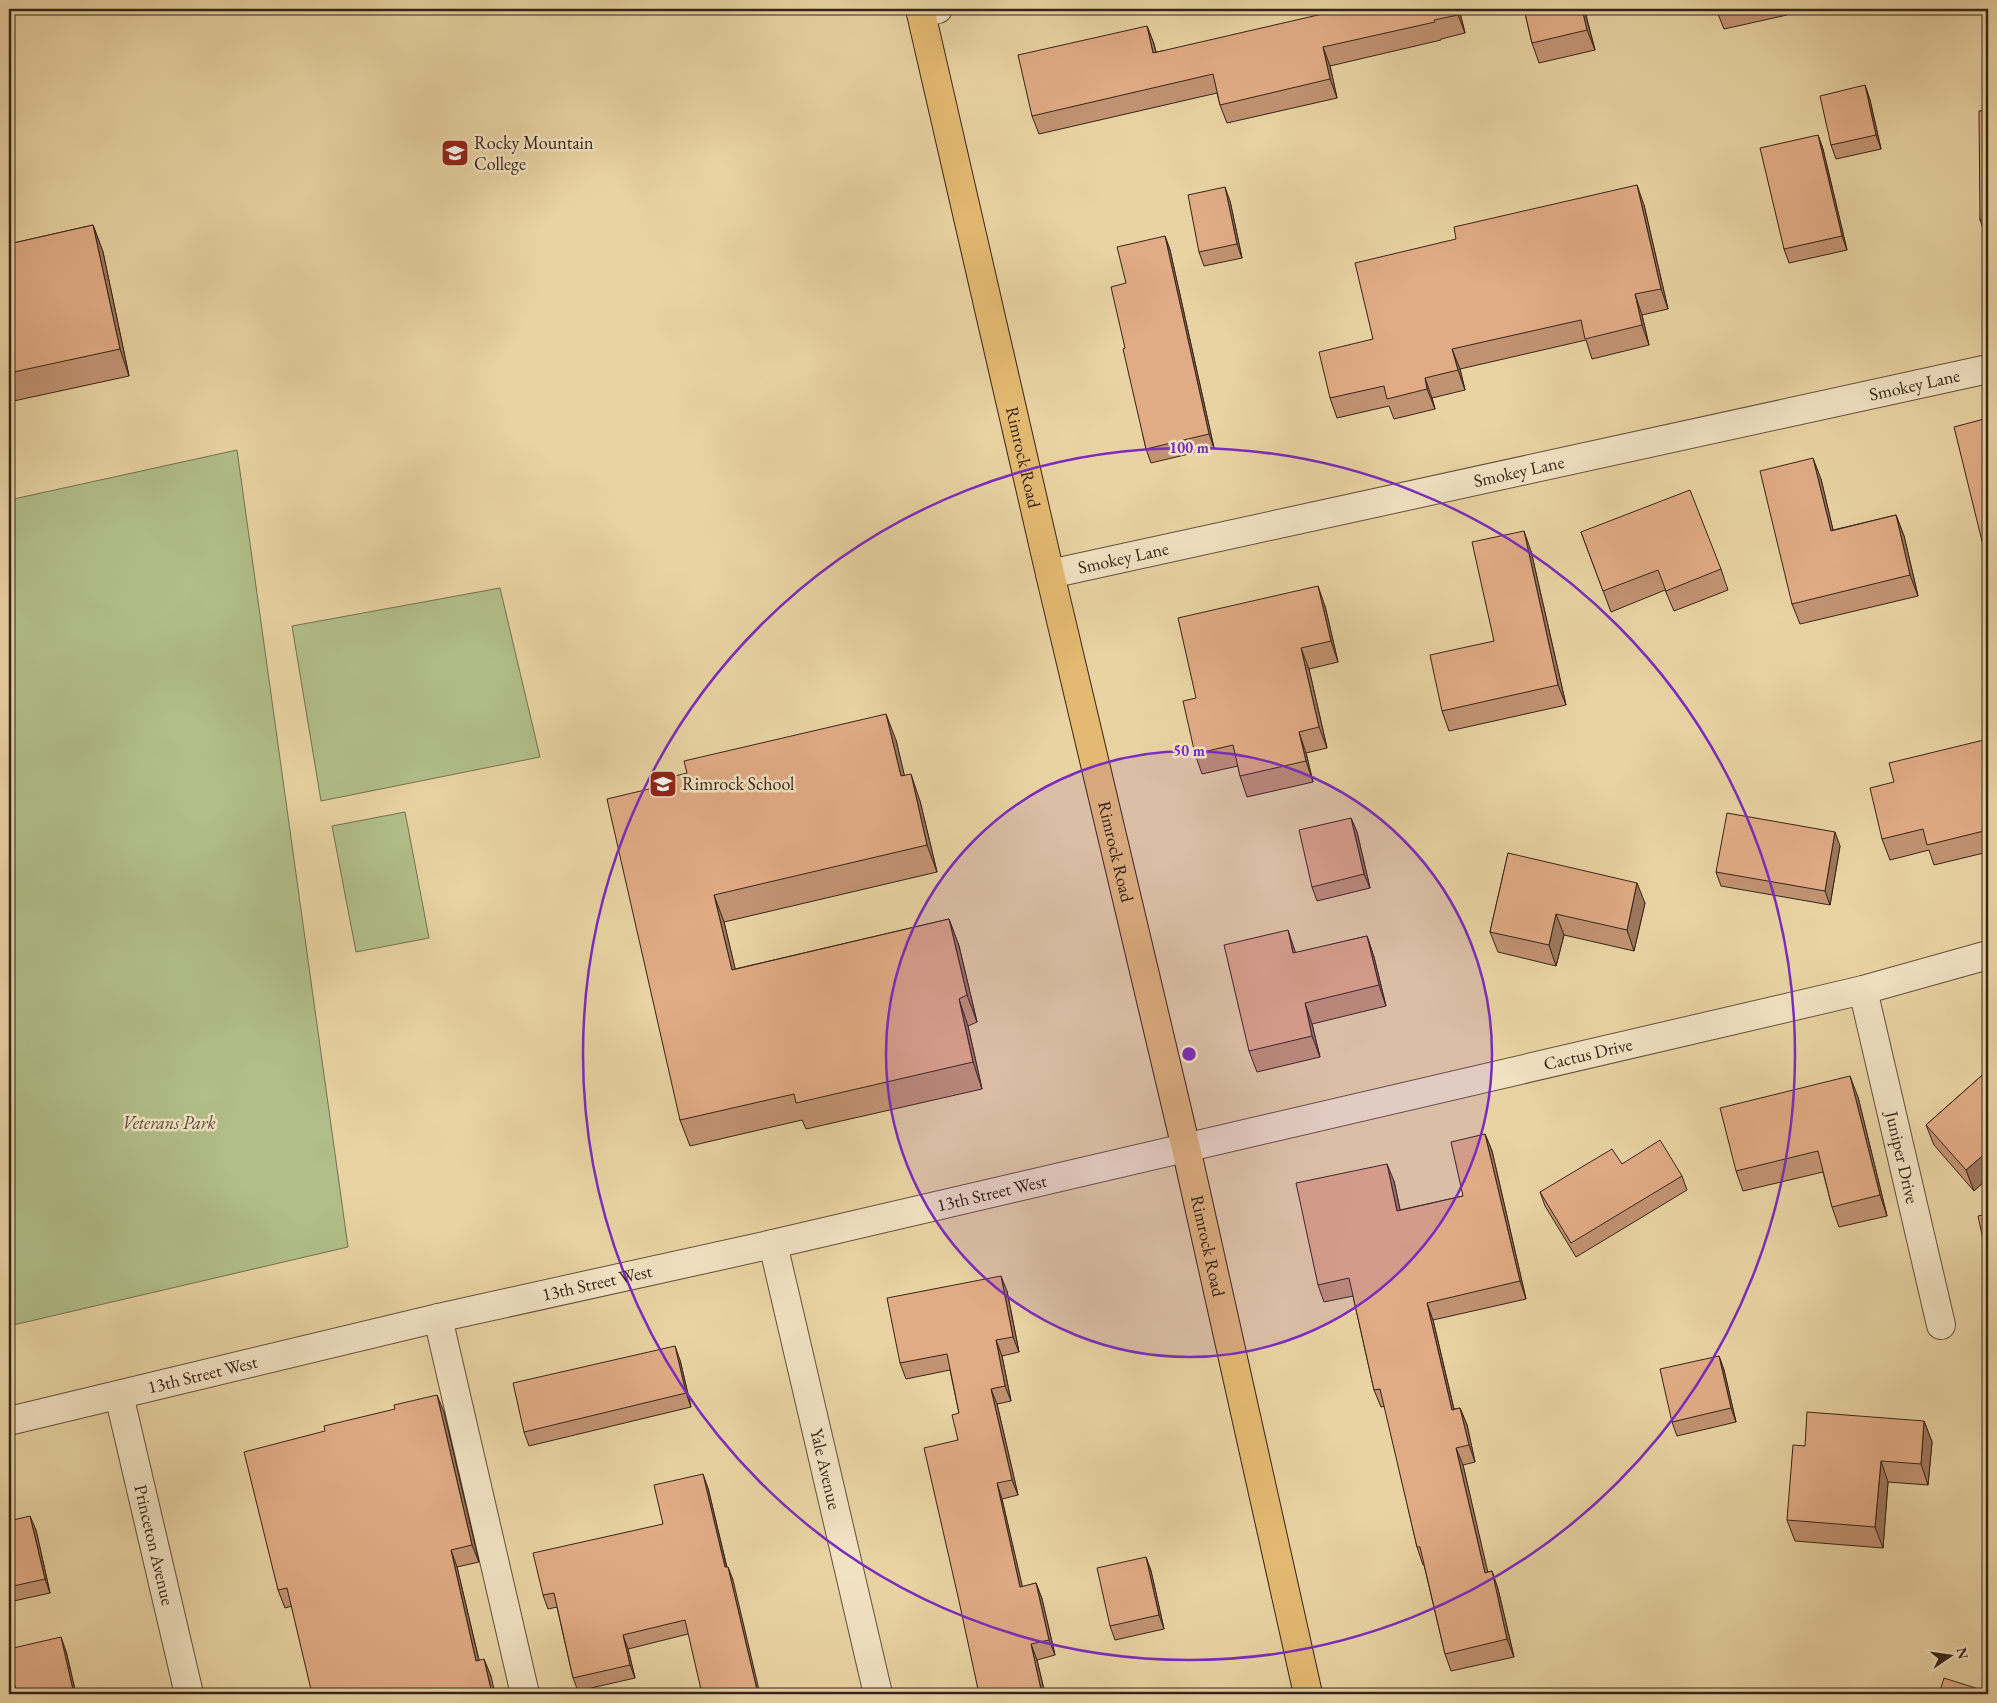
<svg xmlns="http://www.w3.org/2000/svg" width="1997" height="1703" font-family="'EB Garamond',serif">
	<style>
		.green { fill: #b1be89; stroke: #747151 }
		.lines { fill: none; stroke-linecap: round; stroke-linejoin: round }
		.minor-casing { stroke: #63503c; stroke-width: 30 }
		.major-casing { stroke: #362419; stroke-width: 30 }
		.minor { stroke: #f1e2c3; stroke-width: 28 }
		.major { stroke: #e4ba72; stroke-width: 28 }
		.wall { fill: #c29372; stroke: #362419 }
		.shaded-wall { fill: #9e785d; stroke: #362419 }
		.building { fill: #e1ab85; stroke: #362419 }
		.ring { fill: none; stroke: #7b2cbf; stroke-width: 2.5 }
		.labels { text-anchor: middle; stroke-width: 5; stroke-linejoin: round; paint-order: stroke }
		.poi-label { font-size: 18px; fill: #362419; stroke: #f1e2c3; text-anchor: start }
		.street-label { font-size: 18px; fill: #362419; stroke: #f1e2c3 }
		.park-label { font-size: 18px; font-style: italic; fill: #554a35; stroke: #f1e2c3 }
		.centre { fill: #7b2cbf; stroke: #f1e2c3; stroke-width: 2.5 }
		.ring-label { font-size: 15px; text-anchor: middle; font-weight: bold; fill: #7b2cbf; stroke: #f1e2c3; stroke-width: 5; stroke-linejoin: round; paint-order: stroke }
	</style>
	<rect width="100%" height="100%" fill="#e9d3a3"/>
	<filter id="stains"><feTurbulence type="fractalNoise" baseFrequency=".004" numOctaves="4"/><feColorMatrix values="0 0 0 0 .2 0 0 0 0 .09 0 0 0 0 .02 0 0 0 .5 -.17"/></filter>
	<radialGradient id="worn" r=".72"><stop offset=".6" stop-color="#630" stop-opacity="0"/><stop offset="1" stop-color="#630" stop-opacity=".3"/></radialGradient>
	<g class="green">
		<path d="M 237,450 L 348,1247 L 9,1326 L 9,500 Z"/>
		<path d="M 500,588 L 540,757 L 321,801 L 292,626 Z"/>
		<path d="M 405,812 L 429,938 L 356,952 L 332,826 Z"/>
	</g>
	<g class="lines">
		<defs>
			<g id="minor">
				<path d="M 921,13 L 938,9"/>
				<path id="s1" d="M 1050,574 L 1988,369"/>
				<path id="s2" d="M 1863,990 L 1941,1325"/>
				<path id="s3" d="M 773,1244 L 878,1694"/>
				<path d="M 438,1318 L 525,1694"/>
				<path id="s4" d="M 119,1395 L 189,1694"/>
				<path id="s5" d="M 9,1421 L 438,1318 L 773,1244 L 1863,990 L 1988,955"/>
			</g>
			<g id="major">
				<path id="s6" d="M 920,9 L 1050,574 L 1186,1148 L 1308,1694"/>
			</g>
		</defs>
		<use href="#minor" class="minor-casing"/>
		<use href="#major" class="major-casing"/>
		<use href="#minor" class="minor"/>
		<use href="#major" class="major"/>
	</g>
	<g class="wall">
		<path d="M 26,9 L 44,9 L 27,13 Z"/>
		<path d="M 1459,9 L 1465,33 L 1441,39 L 1441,40 L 1330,66 L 1337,98 L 1227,123 L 1220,105 L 1217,93 L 1039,134 L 1032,116 L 1147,26 L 1154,44 L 1156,52 Z"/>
		<path d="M 1524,9 L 1595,9 L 1585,11 L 1595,50 L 1539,63 L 1532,43 Z"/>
		<path d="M 1716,9 L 1785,9 L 1787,15 L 1724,29 Z"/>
		<path d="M 1865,85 L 1870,100 L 1881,149 L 1836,159 L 1831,145 Z"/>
		<path d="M 1988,110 L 1988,241 L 1980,220 Z"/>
		<path d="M 1818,135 L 1823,149 L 1847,250 L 1789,263 L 1784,249 Z"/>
		<path d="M 1230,201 L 1242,258 L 1204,266 L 1199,252 Z"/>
		<path d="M 1644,205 L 1668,309 L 1642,315 L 1649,345 L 1592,359 L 1586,340 L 1460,369 L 1465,390 L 1432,398 L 1435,409 L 1394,419 L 1389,406 L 1337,418 L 1330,398 L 1373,339 Z"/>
		<path d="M 93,225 L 103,252 L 129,376 L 9,402 L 9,244 Z"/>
		<path d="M 1165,236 L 1170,250 L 1214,448 L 1151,463 L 1146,449 L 1125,348 L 1126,283 Z"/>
		<path d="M 1988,418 L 1988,557 L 1982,541 Z"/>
		<path d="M 1821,479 L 1833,530 L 1896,515 L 1904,536 L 1918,596 L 1800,624 L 1792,604 Z"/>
		<path d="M 1581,532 L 1721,569 L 1728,590 L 1674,611 L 1665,590 L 1611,612 Z"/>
		<path d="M 1531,551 L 1566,705 L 1449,731 L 1442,711 L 1494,641 Z"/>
		<path d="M 1325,606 L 1338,662 L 1309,669 L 1327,748 L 1306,753 L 1313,782 L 1247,797 L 1240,776 L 1238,766 L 1202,774 L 1195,754 Z"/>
		<path d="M 1988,739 L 1988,852 L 1934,865 L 1929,850 L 1890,860 L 1882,839 L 1894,782 Z"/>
		<path d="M 896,740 L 904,775 L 920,801 L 937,872 L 724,922 L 735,969 L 949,919 L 959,946 L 977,1022 L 968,1026 L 982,1089 L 806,1129 L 802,1120 L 690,1146 L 680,1120 L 670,784 Z"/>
		<path d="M 1351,818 L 1357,832 L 1370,888 L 1317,901 L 1312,887 Z"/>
		<path d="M 1840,846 L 1830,905 L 1721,886 L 1716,872 Z"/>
		<path d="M 1508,853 L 1645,903 L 1634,951 L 1564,935 L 1556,966 L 1498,952 L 1490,932 Z"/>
		<path d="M 1367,936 L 1374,957 L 1386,1006 L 1312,1024 L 1320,1057 L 1257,1072 L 1249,1051 L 1296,953 Z"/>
		<path d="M 1988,1070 L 1988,1178 L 1974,1191 L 1934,1145 L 1926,1125 Z"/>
		<path d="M 1858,1097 L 1887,1216 L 1839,1227 L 1832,1207 L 1823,1172 L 1743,1191 L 1736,1171 Z"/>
		<path d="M 1485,1134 L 1492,1151 L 1526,1299 L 1433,1320 L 1454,1409 L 1460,1408 L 1467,1425 L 1475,1462 L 1463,1465 L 1487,1572 L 1492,1571 L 1498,1589 L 1514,1657 L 1451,1671 L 1445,1654 L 1424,1565 L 1423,1565 L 1417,1547 L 1385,1406 L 1381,1407 L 1374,1390 L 1353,1296 L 1324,1302 L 1318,1285 L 1394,1181 L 1400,1210 L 1463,1196 Z"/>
		<path d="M 1622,1164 L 1682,1176 L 1687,1190 L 1576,1257 L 1545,1206 L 1540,1192 Z"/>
		<path d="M 1007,1291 L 1019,1352 L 1002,1356 L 1011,1401 L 997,1404 L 1018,1495 L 1002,1499 L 1022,1587 L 1036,1583 L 1042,1599 L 1055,1655 L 1037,1660 L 1045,1694 L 979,1694 L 958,1440 L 959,1413 L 950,1370 L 906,1379 L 900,1363 Z"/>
		<path d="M 1719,1356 L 1724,1370 L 1736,1422 L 1677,1436 L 1672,1422 Z"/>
		<path d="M 680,1360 L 691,1407 L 529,1446 L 524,1432 Z"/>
		<path d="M 444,1412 L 479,1562 L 457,1567 L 479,1660 L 491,1676 L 292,1606 L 285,1608 L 278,1590 Z"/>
		<path d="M 1924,1421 L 1932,1442 L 1928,1485 L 1888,1482 L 1883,1548 L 1795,1541 L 1787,1520 Z"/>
		<path d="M 708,1488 L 727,1567 L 733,1580 L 688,1634 L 628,1649 L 635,1678 L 578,1691 L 573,1678 L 557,1607 L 548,1609 L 543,1595 L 663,1524 Z"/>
		<path d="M 9,1521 L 36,1530 L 50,1593 L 9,1602 Z"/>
		<path d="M 1146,1557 L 1151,1571 L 1164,1629 L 1115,1640 L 1110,1626 Z"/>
		<path d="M 9,1649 L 66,1651 L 76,1694 L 9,1694 Z"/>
	</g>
	<g class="shaded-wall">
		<path d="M 1457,9 L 1459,9 L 1465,33 L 1458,15 Z"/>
		<path d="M 1582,9 L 1584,9 L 1595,50 L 1587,30 Z"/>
		<path d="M 1147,26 L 1154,44 L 1160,71 L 1153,53 Z"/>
		<path d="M 1323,47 L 1330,66 L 1337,98 L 1330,79 Z"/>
		<path d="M 1865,85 L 1870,100 L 1881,149 L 1876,135 Z"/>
		<path d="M 1818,135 L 1823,149 L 1847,250 L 1842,236 Z"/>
		<path d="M 1637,185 L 1644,205 L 1668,309 L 1661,289 Z"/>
		<path d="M 1225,187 L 1230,201 L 1242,258 L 1237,244 Z"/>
		<path d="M 93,225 L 103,252 L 129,376 L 120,349 Z"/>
		<path d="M 1165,236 L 1170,250 L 1214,448 L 1209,434 Z"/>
		<path d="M 1635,294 L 1642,315 L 1649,345 L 1642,325 Z"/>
		<path d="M 1452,349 L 1460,369 L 1465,390 L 1458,370 Z"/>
		<path d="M 1425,378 L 1432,398 L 1435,409 L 1427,389 Z"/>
		<path d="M 1813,458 L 1821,479 L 1838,551 L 1831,531 Z"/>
		<path d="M 1896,515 L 1904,536 L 1918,596 L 1910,575 Z"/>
		<path d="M 1524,531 L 1531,551 L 1566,705 L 1558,685 Z"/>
		<path d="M 1318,586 L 1325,606 L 1338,662 L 1331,641 Z"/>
		<path d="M 1301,648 L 1309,669 L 1327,748 L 1319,727 Z"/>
		<path d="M 886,714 L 896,740 L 911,803 L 901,776 Z"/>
		<path d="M 1299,732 L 1306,753 L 1313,782 L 1306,761 Z"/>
		<path d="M 911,774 L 920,801 L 937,872 L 927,845 Z"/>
		<path d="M 1351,818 L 1357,832 L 1370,888 L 1364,874 Z"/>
		<path d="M 1835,832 L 1840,846 L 1830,905 L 1825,891 Z"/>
		<path d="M 1637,883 L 1645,903 L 1634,951 L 1627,930 Z"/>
		<path d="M 714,895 L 724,922 L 742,997 L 732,970 Z"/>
		<path d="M 1556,914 L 1564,935 L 1556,966 L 1549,945 Z"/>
		<path d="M 949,919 L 959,946 L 977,1022 L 967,995 Z"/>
		<path d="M 1288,930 L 1295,951 L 1301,974 L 1293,953 Z"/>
		<path d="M 1367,936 L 1374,957 L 1386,1006 L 1379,985 Z"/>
		<path d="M 959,999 L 968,1026 L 982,1089 L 973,1062 Z"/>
		<path d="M 1305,1003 L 1312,1024 L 1320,1057 L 1312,1036 Z"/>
		<path d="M 1850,1076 L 1858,1097 L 1887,1216 L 1880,1195 Z"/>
		<path d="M 1485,1134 L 1492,1151 L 1526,1299 L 1520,1281 Z"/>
		<path d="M 1988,1151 L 1988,1178 L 1974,1191 L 1966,1170 Z"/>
		<path d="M 1387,1164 L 1394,1181 L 1404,1228 L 1397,1211 Z"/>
		<path d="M 1001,1276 L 1007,1291 L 1019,1352 L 1013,1337 Z"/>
		<path d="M 1427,1303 L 1433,1320 L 1458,1427 L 1452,1410 Z"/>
		<path d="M 996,1340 L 1002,1356 L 1011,1401 L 1005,1386 Z"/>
		<path d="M 675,1346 L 680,1360 L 691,1407 L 686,1393 Z"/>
		<path d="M 1719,1356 L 1724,1370 L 1736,1422 L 1731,1408 Z"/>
		<path d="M 991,1389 L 997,1404 L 1018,1495 L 1012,1480 Z"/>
		<path d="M 437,1395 L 444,1412 L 479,1562 L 472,1545 Z"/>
		<path d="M 1460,1408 L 1467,1425 L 1475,1462 L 1469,1445 Z"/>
		<path d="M 1924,1421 L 1932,1442 L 1928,1485 L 1921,1464 Z"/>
		<path d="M 1456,1448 L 1463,1465 L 1492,1590 L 1485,1573 Z"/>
		<path d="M 1881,1461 L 1888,1482 L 1883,1548 L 1875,1527 Z"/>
		<path d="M 703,1474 L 708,1488 L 730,1581 L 725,1567 Z"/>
		<path d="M 997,1483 L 1002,1499 L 1026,1602 L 1020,1587 Z"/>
		<path d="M 30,1516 L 36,1530 L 50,1593 L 45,1579 Z"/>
		<path d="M 451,1550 L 457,1567 L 483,1678 L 476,1661 Z"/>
		<path d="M 1146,1557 L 1151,1571 L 1164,1629 L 1159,1615 Z"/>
		<path d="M 728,1567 L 733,1580 L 760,1694 L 758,1694 Z"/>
		<path d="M 1492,1571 L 1498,1589 L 1514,1657 L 1507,1639 Z"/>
		<path d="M 1036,1583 L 1042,1599 L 1055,1655 L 1049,1640 Z"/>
		<path d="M 623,1635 L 628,1649 L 635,1678 L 630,1665 Z"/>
		<path d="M 61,1637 L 66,1651 L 76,1694 L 74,1694 Z"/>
		<path d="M 1031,1644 L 1037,1660 L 1045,1694 L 1042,1694 Z"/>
		<path d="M 484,1659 L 491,1676 L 495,1694 L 492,1694 Z"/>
	</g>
	<g class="building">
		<path d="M 1344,9 L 1457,9 L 1458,15 L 1434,20 L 1435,22 L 1323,47 L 1330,79 L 1220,105 L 1213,74 L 1032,116 L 1018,55 L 1147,26 L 1153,53 Z"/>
		<path d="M 1524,9 L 1582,9 L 1587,30 L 1532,43 Z"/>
		<path d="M 1865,85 L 1876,135 L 1831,145 L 1820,96 Z"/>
		<path d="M 1988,110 L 1988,220 L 1980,220 L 1979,111 Z"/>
		<path d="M 1818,135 L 1842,236 L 1784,249 L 1760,148 Z"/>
		<path d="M 1637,185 L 1661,289 L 1635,294 L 1642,325 L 1585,339 L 1581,320 L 1452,349 L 1458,370 L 1425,378 L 1427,389 L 1387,399 L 1384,386 L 1330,398 L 1319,352 L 1373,339 L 1355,263 L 1456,239 L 1454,227 Z"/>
		<path d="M 1225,187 L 1237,244 L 1199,252 L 1188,195 Z"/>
		<path d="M 93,225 L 120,349 L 9,373 L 9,244 Z"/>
		<path d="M 1165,236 L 1209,434 L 1146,449 L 1123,349 L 1125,348 L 1111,287 L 1126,283 L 1117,247 Z"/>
		<path d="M 1988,418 L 1988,539 L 1982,541 L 1954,427 Z"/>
		<path d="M 1813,458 L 1831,531 L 1896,515 L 1910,575 L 1792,604 L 1760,471 Z"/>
		<path d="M 1690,490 L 1721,569 L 1666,591 L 1658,570 L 1603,591 L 1581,532 Z"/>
		<path d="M 1524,531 L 1558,685 L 1442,711 L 1430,655 L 1494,641 L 1472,542 Z"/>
		<path d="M 1318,586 L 1331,641 L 1301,648 L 1319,727 L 1299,732 L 1306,761 L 1240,776 L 1233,745 L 1195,754 L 1183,701 L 1196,698 L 1178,618 Z"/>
		<path d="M 886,714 L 901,776 L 911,774 L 927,845 L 714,895 L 732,970 L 949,919 L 967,995 L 959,999 L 973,1062 L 796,1103 L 794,1094 L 680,1120 L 607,799 L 670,784 L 671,777 L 687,773 L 684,761 Z"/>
		<path d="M 1988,739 L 1988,830 L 1927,845 L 1923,829 L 1882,839 L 1870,788 L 1894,782 L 1889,763 Z"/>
		<path d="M 1727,813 L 1835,832 L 1825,891 L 1716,872 Z"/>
		<path d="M 1351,818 L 1364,874 L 1312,887 L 1299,830 Z"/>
		<path d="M 1508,853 L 1637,883 L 1627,930 L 1556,914 L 1549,945 L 1490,932 Z"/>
		<path d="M 1288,930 L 1293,953 L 1367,936 L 1379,985 L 1305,1003 L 1312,1036 L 1249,1051 L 1224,945 Z"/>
		<path d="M 1988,1070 L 1988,1151 L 1966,1170 L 1926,1125 Z"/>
		<path d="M 1850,1076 L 1880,1195 L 1832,1207 L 1818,1151 L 1736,1171 L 1720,1108 Z"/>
		<path d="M 1485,1134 L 1520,1281 L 1427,1303 L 1452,1410 L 1460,1408 L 1469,1445 L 1456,1448 L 1485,1573 L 1492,1571 L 1507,1639 L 1445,1654 L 1420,1547 L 1417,1547 L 1380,1389 L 1374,1390 L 1349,1278 L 1318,1285 L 1296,1183 L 1387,1164 L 1397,1211 L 1463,1196 L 1451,1142 Z"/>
		<path d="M 1660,1140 L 1682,1176 L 1571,1243 L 1540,1192 L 1612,1149 L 1622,1164 Z"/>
		<path d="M 1988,1214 L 1988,1263 L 1978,1216 Z"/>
		<path d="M 1001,1276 L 1013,1337 L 996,1340 L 1005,1386 L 991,1389 L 1012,1480 L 997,1483 L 1020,1587 L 1036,1583 L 1049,1640 L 1031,1644 L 1042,1694 L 979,1694 L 959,1601 L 924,1448 L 958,1440 L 952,1415 L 959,1413 L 947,1354 L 900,1363 L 887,1298 Z"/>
		<path d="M 675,1346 L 686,1393 L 524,1432 L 513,1383 Z"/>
		<path d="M 1719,1356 L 1731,1408 L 1672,1422 L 1660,1369 Z"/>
		<path d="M 437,1395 L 472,1545 L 451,1550 L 476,1661 L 484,1659 L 492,1694 L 312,1694 L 287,1588 L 278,1590 L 244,1452 L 325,1431 L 324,1426 L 395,1409 L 394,1405 Z"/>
		<path d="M 1807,1412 L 1924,1421 L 1921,1464 L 1881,1461 L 1875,1527 L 1787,1520 L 1793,1445 L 1805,1446 Z"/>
		<path d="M 703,1474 L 725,1567 L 728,1567 L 758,1694 L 702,1694 L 685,1620 L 623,1635 L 630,1665 L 573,1678 L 554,1593 L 543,1595 L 533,1553 L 663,1524 L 654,1485 Z"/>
		<path d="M 30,1516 L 45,1579 L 9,1587 L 9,1521 Z"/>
		<path d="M 1146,1557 L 1159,1615 L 1110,1626 L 1097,1568 Z"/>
		<path d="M 61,1637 L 74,1694 L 17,1694 L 14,1683 L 9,1684 L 9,1649 Z"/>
		<path d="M 1944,1678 L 1988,1692 L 1988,1694 L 1939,1694 Z"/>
	</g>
	<circle cx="1189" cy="1054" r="303" fill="#7b2cbf" fill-opacity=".12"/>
	<g class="ring">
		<circle cx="1189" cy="1054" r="303"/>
		<circle cx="1189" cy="1054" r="606"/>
	</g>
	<defs>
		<symbol id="university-square" viewBox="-11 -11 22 22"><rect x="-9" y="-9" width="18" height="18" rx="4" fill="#8f2418" stroke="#f1e2c3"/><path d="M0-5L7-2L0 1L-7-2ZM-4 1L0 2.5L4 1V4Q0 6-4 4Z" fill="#fff"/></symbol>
		<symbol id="school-square" viewBox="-11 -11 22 22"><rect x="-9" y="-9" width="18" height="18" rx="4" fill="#8f2418" stroke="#f1e2c3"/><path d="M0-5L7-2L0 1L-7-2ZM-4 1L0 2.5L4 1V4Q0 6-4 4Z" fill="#fff"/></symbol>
	</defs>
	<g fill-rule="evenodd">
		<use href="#university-square" x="439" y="137" width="32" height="32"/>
		<use href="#school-square" x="647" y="768" width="32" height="32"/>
	</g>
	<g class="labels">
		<g class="poi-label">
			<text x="474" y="149">Rocky Mountain<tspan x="474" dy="21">College</tspan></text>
			<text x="682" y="790">Rimrock School</text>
		</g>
		<g class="street-label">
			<text dy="6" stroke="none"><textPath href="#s1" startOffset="885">Smokey Lane</textPath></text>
			<text dy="6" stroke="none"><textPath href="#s6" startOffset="460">Rimrock Road</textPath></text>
			<text dy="6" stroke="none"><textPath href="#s1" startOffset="480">Smokey Lane</textPath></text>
			<text dy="6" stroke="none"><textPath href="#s1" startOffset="75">Smokey Lane</textPath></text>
			<text dy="6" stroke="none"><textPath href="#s6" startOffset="865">Rimrock Road</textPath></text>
			<text dy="6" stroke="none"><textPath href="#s5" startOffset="1621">Cactus Drive</textPath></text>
			<text dy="6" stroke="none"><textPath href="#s2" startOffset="172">Juniper Drive</textPath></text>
			<text dy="6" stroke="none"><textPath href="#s5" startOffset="1009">13th Street West</textPath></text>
			<text dy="6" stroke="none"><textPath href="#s6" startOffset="1270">Rimrock Road</textPath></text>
			<text dy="6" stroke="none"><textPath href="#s5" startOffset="604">13th Street West</textPath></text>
			<text dy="6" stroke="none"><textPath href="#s5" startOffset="199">13th Street West</textPath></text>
			<text dy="6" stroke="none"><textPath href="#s3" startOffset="231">Yale Avenue</textPath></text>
			<text dy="6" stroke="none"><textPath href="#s4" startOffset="154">Princeton Avenue</textPath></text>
		</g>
		<g class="park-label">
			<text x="169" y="1129">Veterans Park</text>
		</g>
	</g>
	<circle cx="1189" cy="1054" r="8" class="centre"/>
	<g class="ring-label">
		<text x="1189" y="453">100 m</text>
		<text x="1189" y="756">50 m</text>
	</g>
	<rect width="1997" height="1703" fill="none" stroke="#e9d3a3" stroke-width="30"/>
	<rect x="10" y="10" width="1977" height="1683" fill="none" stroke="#362419" stroke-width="2.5"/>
	<rect x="15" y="15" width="1967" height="1673" fill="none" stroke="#362419"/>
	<g transform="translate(1950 1656) rotate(77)" stroke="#f1e2c3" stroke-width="4" paint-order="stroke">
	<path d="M0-4L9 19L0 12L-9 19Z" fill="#362419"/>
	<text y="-8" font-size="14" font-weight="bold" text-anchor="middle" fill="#362419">N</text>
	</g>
	<rect width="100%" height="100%" filter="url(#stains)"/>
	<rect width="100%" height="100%" fill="url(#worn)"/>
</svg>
